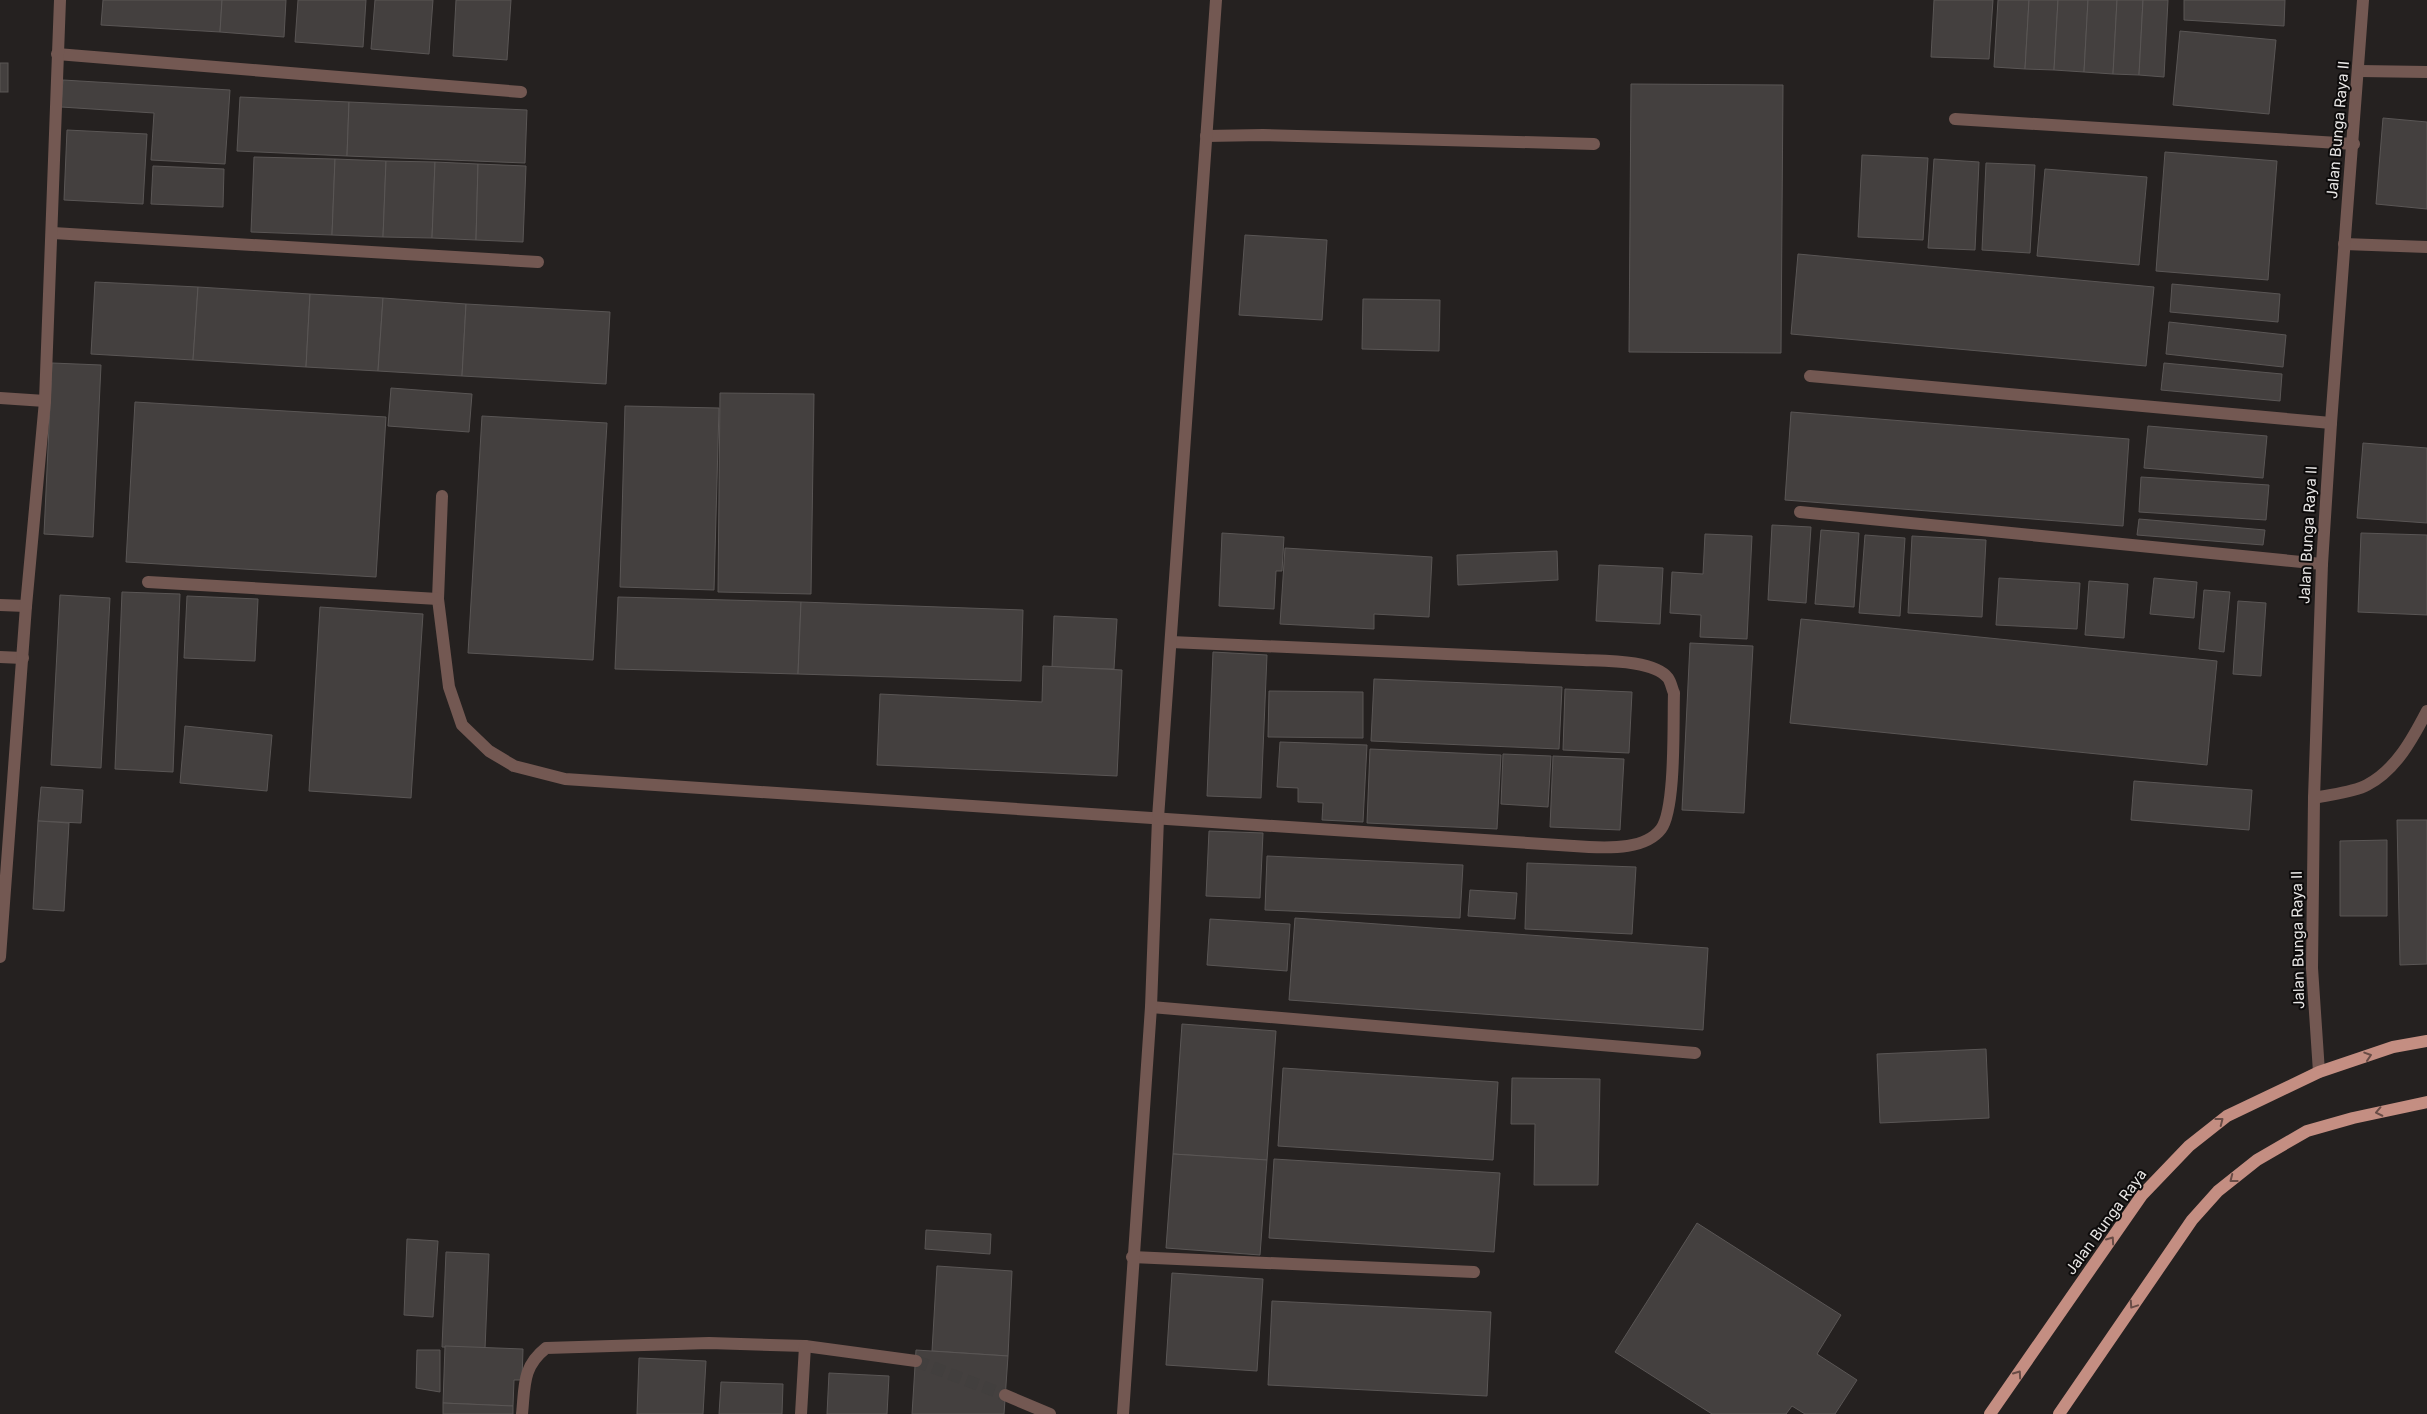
<svg xmlns="http://www.w3.org/2000/svg" width="2427" height="1414" font-family="Inter,sans-serif">
	<style>
		.building { fill: #44403f; stroke: #5a5655 }
		.lines { fill: none; stroke-linecap: round; stroke-linejoin: round }
		.minor-tunnel { stroke: #423f3e; stroke-width: 12; stroke-dasharray: 12 6; stroke-linecap: butt }
		.minor { stroke: #735852; stroke-width: 12 }
		.major { stroke: #c48e82; stroke-width: 12 }
		.oneway { stroke: #684c46 }
		.labels { text-anchor: middle; stroke-width: 4; stroke-linejoin: round; paint-order: stroke }
		.street-label { font-size: 15px; fill: #e8e6e5; stroke: #0d0b0b }
	</style>
	<rect width="100%" height="100%" fill="#252120"/>
	<g class="building">
		<path d="M 103,0 L 222,0 L 220,32 L 101,25 Z"/>
		<path d="M 222,0 L 286,0 L 284,37 L 220,32 Z"/>
		<path d="M 298,0 L 366,0 L 363,47 L 295,42 Z"/>
		<path d="M 375,0 L 433,0 L 429,54 L 371,49 Z"/>
		<path d="M 456,0 L 511,0 L 507,60 L 453,56 Z"/>
		<path d="M 1934,0 L 1993,0 L 1989,59 L 1931,57 Z"/>
		<path d="M 1998,0 L 2029,0 L 2025,69 L 1994,67 Z"/>
		<path d="M 2029,0 L 2058,0 L 2054,70 L 2025,69 Z"/>
		<path d="M 2058,0 L 2088,0 L 2084,72 L 2054,70 Z"/>
		<path d="M 2088,0 L 2117,0 L 2113,74 L 2084,72 Z"/>
		<path d="M 2117,0 L 2143,0 L 2139,75 L 2113,74 Z"/>
		<path d="M 2143,0 L 2168,0 L 2164,77 L 2139,75 Z"/>
		<path d="M 2184,0 L 2285,0 L 2284,26 L 2184,20 Z"/>
		<path d="M 2180,31 L 2276,40 L 2269,114 L 2173,105 Z"/>
		<rect x="0" y="63" width="8" height="29"/>
		<path d="M 63,80 L 230,90 L 225,164 L 151,160 L 154,113 L 61,107 Z"/>
		<path d="M 1631,84 L 1783,85 L 1781,353 L 1629,352 Z"/>
		<path d="M 240,97 L 349,102 L 347,156 L 237,151 Z"/>
		<path d="M 349,102 L 527,110 L 525,163 L 347,156 Z"/>
		<path d="M 2383,118 L 2427,122 L 2427,209 L 2376,204 Z"/>
		<path d="M 67,130 L 147,134 L 143,204 L 64,200 Z"/>
		<path d="M 2165,152 L 2277,161 L 2268,280 L 2156,271 Z"/>
		<path d="M 1862,155 L 1928,158 L 1923,240 L 1858,237 Z"/>
		<path d="M 254,157 L 335,159 L 332,235 L 251,232 Z"/>
		<path d="M 335,159 L 386,161 L 383,237 L 332,235 Z"/>
		<path d="M 1934,159 L 1979,162 L 1975,250 L 1928,248 Z"/>
		<path d="M 386,161 L 435,162 L 432,238 L 383,237 Z"/>
		<path d="M 435,162 L 478,164 L 476,240 L 432,238 Z"/>
		<path d="M 1986,163 L 2035,165 L 2030,253 L 1982,250 Z"/>
		<path d="M 478,164 L 526,166 L 523,242 L 476,240 Z"/>
		<path d="M 153,166 L 224,169 L 223,207 L 151,204 Z"/>
		<path d="M 2045,169 L 2147,177 L 2139,265 L 2037,256 Z"/>
		<path d="M 1245,235 L 1327,240 L 1322,320 L 1239,315 Z"/>
		<path d="M 1798,254 L 2154,287 L 2146,366 L 1791,334 Z"/>
		<path d="M 95,282 L 198,287 L 193,360 L 91,354 Z"/>
		<path d="M 2172,284 L 2280,294 L 2278,322 L 2170,312 Z"/>
		<path d="M 198,287 L 310,294 L 306,367 L 193,360 Z"/>
		<path d="M 310,294 L 383,298 L 378,371 L 306,367 Z"/>
		<path d="M 383,298 L 466,304 L 462,376 L 378,371 Z"/>
		<path d="M 1363,299 L 1440,300 L 1439,351 L 1362,349 Z"/>
		<path d="M 466,304 L 610,312 L 606,384 L 462,376 Z"/>
		<path d="M 2169,322 L 2286,335 L 2283,367 L 2166,354 Z"/>
		<path d="M 52,363 L 101,365 L 93,537 L 44,534 Z"/>
		<path d="M 2164,363 L 2282,374 L 2280,401 L 2161,390 Z"/>
		<path d="M 391,388 L 472,394 L 469,432 L 388,426 Z"/>
		<path d="M 720,393 L 814,394 L 811,594 L 718,592 Z"/>
		<path d="M 135,402 L 386,417 L 376,577 L 126,562 Z"/>
		<path d="M 625,406 L 719,408 L 714,590 L 620,587 Z"/>
		<path d="M 1791,412 L 2129,439 L 2123,526 L 1785,500 Z"/>
		<path d="M 482,416 L 607,423 L 593,660 L 468,653 Z"/>
		<path d="M 2148,426 L 2267,436 L 2263,478 L 2144,468 Z"/>
		<path d="M 2363,443 L 2427,448 L 2427,523 L 2357,518 Z"/>
		<path d="M 2141,477 L 2269,485 L 2266,520 L 2139,512 Z"/>
		<path d="M 2139,519 L 2265,530 L 2263,545 L 2137,535 Z"/>
		<path d="M 1772,525 L 1811,527 L 1806,603 L 1768,600 Z"/>
		<path d="M 1821,530 L 1859,533 L 1854,607 L 1815,604 Z"/>
		<path d="M 1222,533 L 1284,537 L 1282,571 L 1276,571 L 1274,609 L 1219,606 Z"/>
		<path d="M 2361,533 L 2427,535 L 2427,615 L 2358,612 Z"/>
		<path d="M 1705,534 L 1752,536 L 1747,639 L 1700,637 L 1701,615 L 1670,613 L 1672,572 L 1703,574 Z"/>
		<path d="M 1865,535 L 1905,538 L 1900,616 L 1859,613 Z"/>
		<path d="M 1912,536 L 1986,540 L 1982,617 L 1908,613 Z"/>
		<path d="M 1285,548 L 1432,557 L 1429,617 L 1374,614 L 1374,629 L 1280,624 Z"/>
		<path d="M 1557,551 L 1558,580 L 1458,585 L 1457,555 Z"/>
		<path d="M 1599,565 L 1663,568 L 1660,624 L 1596,621 Z"/>
		<path d="M 1999,578 L 2080,583 L 2077,629 L 1996,625 Z"/>
		<path d="M 2154,578 L 2197,582 L 2194,618 L 2150,614 Z"/>
		<path d="M 2089,581 L 2128,584 L 2124,638 L 2085,635 Z"/>
		<path d="M 2204,590 L 2230,592 L 2224,652 L 2199,649 Z"/>
		<path d="M 122,592 L 180,594 L 173,772 L 115,769 Z"/>
		<path d="M 60,595 L 110,598 L 101,768 L 51,765 Z"/>
		<path d="M 187,596 L 258,599 L 255,661 L 184,658 Z"/>
		<path d="M 618,597 L 801,602 L 798,674 L 615,669 Z"/>
		<path d="M 2238,601 L 2266,603 L 2261,676 L 2233,674 Z"/>
		<path d="M 801,602 L 1023,610 L 1021,681 L 798,674 Z"/>
		<path d="M 320,607 L 423,614 L 411,798 L 309,791 Z"/>
		<path d="M 1054,616 L 1117,619 L 1114,669 L 1052,667 Z"/>
		<path d="M 1801,619 L 2217,661 L 2207,765 L 1790,723 Z"/>
		<path d="M 1690,643 L 1753,646 L 1744,813 L 1682,810 Z"/>
		<path d="M 1213,652 L 1267,655 L 1261,798 L 1207,796 Z"/>
		<path d="M 1043,666 L 1122,670 L 1117,776 L 877,765 L 880,694 L 1042,702 Z"/>
		<path d="M 1374,679 L 1562,687 L 1559,749 L 1371,741 Z"/>
		<path d="M 1565,689 L 1632,692 L 1629,753 L 1563,750 Z"/>
		<path d="M 1269,691 L 1363,692 L 1363,738 L 1268,737 Z"/>
		<path d="M 185,726 L 272,735 L 267,791 L 180,783 Z"/>
		<path d="M 1280,742 L 1367,745 L 1363,822 L 1322,820 L 1323,803 L 1298,802 L 1298,788 L 1277,787 Z"/>
		<path d="M 1370,749 L 1501,755 L 1497,829 L 1367,823 Z"/>
		<path d="M 1503,754 L 1551,756 L 1548,807 L 1501,804 Z"/>
		<path d="M 1553,756 L 1624,759 L 1620,830 L 1550,827 Z"/>
		<path d="M 2134,781 L 2252,790 L 2249,830 L 2131,820 Z"/>
		<path d="M 41,787 L 83,790 L 81,823 L 38,821 Z"/>
		<path d="M 2397,820 L 2427,820 L 2427,964 L 2400,965 Z"/>
		<path d="M 38,821 L 69,823 L 64,911 L 33,909 Z"/>
		<path d="M 1209,831 L 1263,833 L 1260,898 L 1206,896 Z"/>
		<path d="M 2387,840 L 2387,916 L 2340,916 L 2340,841 Z"/>
		<path d="M 1267,856 L 1463,865 L 1460,918 L 1265,910 Z"/>
		<path d="M 1527,863 L 1636,867 L 1632,934 L 1525,929 Z"/>
		<path d="M 1470,890 L 1517,893 L 1515,919 L 1468,916 Z"/>
		<path d="M 1295,918 L 1708,948 L 1703,1030 L 1289,1000 Z"/>
		<path d="M 1210,919 L 1290,924 L 1287,971 L 1207,965 Z"/>
		<path d="M 1182,1024 L 1276,1031 L 1267,1160 L 1173,1154 Z"/>
		<path d="M 1986,1049 L 1989,1118 L 1880,1123 L 1877,1054 Z"/>
		<path d="M 1283,1068 L 1498,1082 L 1493,1160 L 1278,1146 Z"/>
		<path d="M 1512,1078 L 1600,1079 L 1598,1185 L 1534,1185 L 1535,1124 L 1511,1124 Z"/>
		<path d="M 1173,1154 L 1267,1160 L 1260,1255 L 1166,1248 Z"/>
		<path d="M 1274,1159 L 1500,1173 L 1494,1252 L 1269,1238 Z"/>
		<path d="M 1697,1223 L 1841,1315 L 1817,1354 L 1857,1380 L 1835,1414 L 1805,1414 L 1792,1406 L 1786,1414 L 1712,1414 L 1615,1352 Z"/>
		<path d="M 926,1230 L 991,1234 L 990,1254 L 925,1249 Z"/>
		<path d="M 407,1239 L 438,1241 L 433,1317 L 404,1315 Z"/>
		<path d="M 446,1252 L 489,1254 L 485,1349 L 442,1347 Z"/>
		<path d="M 937,1266 L 1012,1271 L 1008,1356 L 932,1351 Z"/>
		<path d="M 1172,1273 L 1263,1279 L 1257,1371 L 1166,1365 Z"/>
		<path d="M 1272,1301 L 1491,1312 L 1487,1396 L 1268,1385 Z"/>
		<path d="M 445,1346 L 523,1349 L 522,1380 L 514,1380 L 513,1406 L 443,1403 Z"/>
		<path d="M 417,1350 L 440,1350 L 440,1392 L 416,1388 Z"/>
		<path d="M 916,1350 L 1008,1356 L 1004,1414 L 912,1414 Z"/>
		<path d="M 639,1358 L 706,1361 L 703,1414 L 637,1414 Z"/>
		<path d="M 829,1373 L 889,1376 L 887,1414 L 827,1414 Z"/>
		<path d="M 721,1382 L 783,1384 L 782,1414 L 719,1414 Z"/>
		<path d="M 443,1403 L 513,1406 L 513,1414 L 443,1414 Z"/>
	</g>
	<g class="lines">
		<path class="minor-tunnel" d="M 916,1361 L 1005,1395"/>
		<g class="minor">
			<path d="M 57,54 L 521,92"/>
			<path d="M 2360,71 L 2427,72"/>
			<path d="M 1955,119 L 2354,144"/>
			<path d="M 1206,136 L 1263,135 L 1594,144"/>
			<path d="M 53,233 L 538,262"/>
			<path d="M 2344,244 L 2427,247"/>
			<path d="M 1810,376 L 2331,423"/>
			<path d="M 0,398 L 45,401"/>
			<path d="M 442,496 L 438,599 L 449,687 L 462,725 L 489,751 L 514,766 L 565,779 L 1589,847 C 1611,848 1646,849 1661,829 C 1676,809 1673,721 1674,693 C 1672,689 1671,682 1668,678 C 1654,660 1605,661 1583,660 L 1171,642"/>
			<path d="M 1800,512 L 2322,564"/>
			<path d="M 148,582 L 438,599"/>
			<path d="M 0,605 L 26,606"/>
			<path d="M 0,657 L 23,658"/>
			<path d="M 2314,798 C 2331,794 2352,793 2367,785 C 2396,770 2413,738 2427,711"/>
			<path d="M 0,957 L 26,606 L 45,401 L 60,0"/>
			<path d="M 1151,1007 L 1695,1053"/>
			<path d="M 2319,1072 L 2312,968 L 2314,798 L 2322,564 L 2331,423 L 2363,0"/>
			<path d="M 1132,1257 L 1474,1272"/>
			<path d="M 1005,1395 L 1050,1414"/>
			<path d="M 522,1414 C 525,1386 522,1367 546,1348 L 709,1343 L 805,1346 L 916,1361"/>
			<path d="M 801,1414 L 805,1346"/>
			<path d="M 1123,1414 L 1151,1007 L 1158,818 L 1216,0"/>
		</g>
		<g class="major">
			<path d="M 1990,1414 L 2142,1195 L 2189,1146 L 2227,1116 L 2319,1072 L 2393,1047 L 2427,1041"/>
			<path d="M 2059,1414 L 2192,1220 L 2218,1191 L 2257,1160 L 2307,1131 L 2353,1118 L 2427,1102"/>
		</g>
	</g>
	<defs><path id="oneway-chevron" d="M-2-3.5L2.5 0L-2 3.5" fill="none" stroke-width="1.6" stroke-linecap="round" stroke-linejoin="round" transform="scale(1.25)"/></defs>
	<g class="oneway">
		<use href="#oneway-chevron" transform="translate(2368 1056) rotate(-18)"/>
		<use href="#oneway-chevron" transform="translate(2379 1112) rotate(168)"/>
		<use href="#oneway-chevron" transform="translate(2220 1121) rotate(-38)"/>
		<use href="#oneway-chevron" transform="translate(2233 1179) rotate(142)"/>
		<use href="#oneway-chevron" transform="translate(2111 1240) rotate(-55)"/>
		<use href="#oneway-chevron" transform="translate(2133 1305) rotate(124)"/>
		<use href="#oneway-chevron" transform="translate(2018 1374) rotate(-55)"/>
	</g>
	<g class="labels">
		<g class="street-label">
			<text transform="translate(2338 130) rotate(-85)" y="5">Jalan Bunga Raya II</text>
			<text transform="translate(2308 535) rotate(-87)" y="5">Jalan Bunga Raya II</text>
			<text transform="translate(2298 940) rotate(-91)" y="5">Jalan Bunga Raya II</text>
			<text transform="translate(2106 1222) rotate(-54)" y="5">Jalan Bunga Raya</text>
		</g>
	</g>
</svg>
